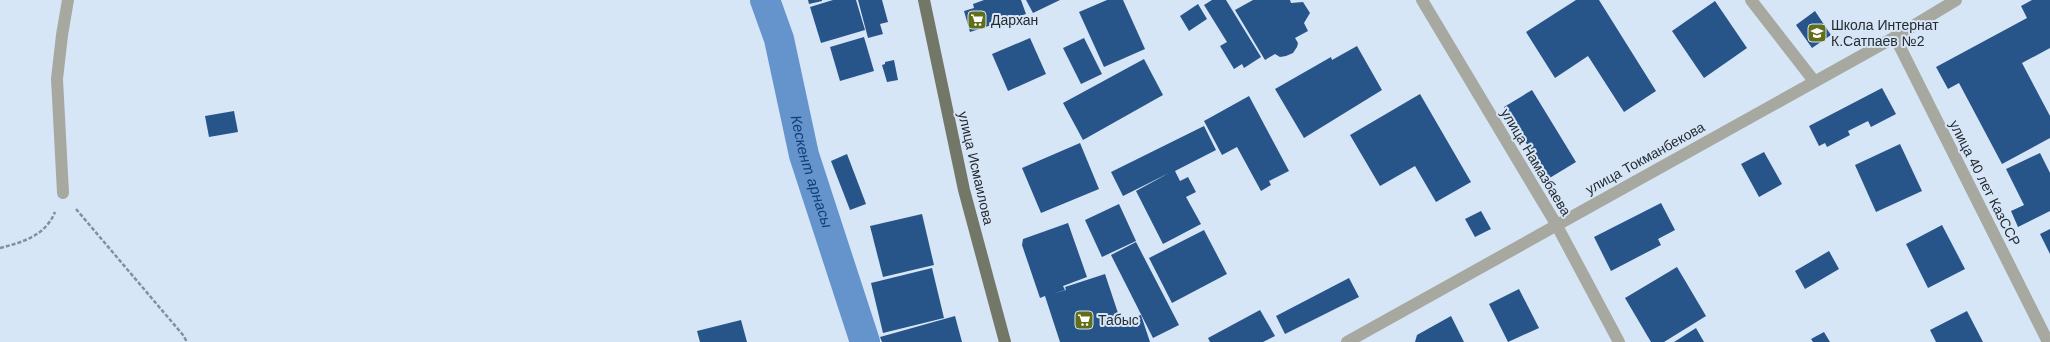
<svg xmlns="http://www.w3.org/2000/svg" width="2050" height="342" font-family="Helvetica,sans-serif">
	<style>
		.lines { fill: none; stroke-linecap: round; stroke-linejoin: round }
		.canal { stroke: #6594cd; stroke-width: 30 }
		.building { fill: #285589 }
		.path { stroke: #858f9b; stroke-width: 2.5; stroke-dasharray: 4 2; stroke-linecap: butt }
		.minor { stroke: #a7a9a0; stroke-width: 12 }
		.primary { stroke: #737767; stroke-width: 12 }
		.labels { text-anchor: middle; stroke-width: 4; stroke-linejoin: round; paint-order: stroke }
		.poi-label { font-size: 14px; fill: #252b31; stroke: #d7e6f7; text-anchor: start }
		.street-label { font-size: 14px; fill: #252b31; stroke: #d7e6f7 }
		.water-label { font-size: 15px; font-style: italic; fill: #0d3f74; stroke: #d7e6f7 }
	</style>
	<rect width="100%" height="100%" fill="#d7e6f7"/>
	<g class="lines">
		<path class="canal" id="s1" d="M 765,0 L 779,39 L 804,155 L 865,342"/>
	</g>
	<g class="building">
		<path d="M 808,0 L 822,0 L 822,1 L 809,4 Z"/>
		<path d="M 833,0 L 856,0 L 865,30 L 821,43 L 810,7 Z"/>
		<path d="M 858,0 L 882,0 L 888,22 L 880,24 L 883,34 L 868,38 Z"/>
		<path d="M 984,0 L 1021,0 L 1026,14 L 970,32 L 964,11 L 974,8 L 973,4 Z"/>
		<path d="M 1026,0 L 1060,0 L 1033,13 Z"/>
		<path d="M 1107,0 L 1123,0 L 1145,49 L 1104,67 L 1079,12 Z"/>
		<path d="M 1212,0 L 1226,0 L 1261,57 L 1244,68 L 1242,64 L 1234,69 L 1220,46 L 1227,42 L 1204,5 Z"/>
		<path d="M 1253,0 L 1290,0 L 1291,3 L 1303,2 L 1310,13 L 1304,23 L 1308,31 L 1295,38 L 1298,43 L 1297,47 L 1293,53 L 1286,56 L 1280,57 L 1275,54 L 1265,60 L 1235,10 Z"/>
		<path d="M 1576,0 L 1599,0 L 1656,91 L 1624,112 L 1588,56 L 1555,78 L 1526,32 Z"/>
		<path d="M 2032,0 L 2050,0 L 2050,48 L 2022,63 L 2050,116 L 2050,138 L 2002,164 L 1959,83 L 1948,89 L 1936,67 L 2027,18 L 2021,6 Z"/>
		<path d="M 1715,1 L 1747,48 L 1704,78 L 1672,31 Z"/>
		<path d="M 1198,4 L 1207,19 L 1189,31 L 1180,16 Z"/>
		<path d="M 1815,11 L 1831,35 L 1812,48 L 1796,25 Z"/>
		<path d="M 864,37 L 874,71 L 840,81 L 830,47 Z"/>
		<path d="M 1030,38 L 1046,74 L 1008,91 L 992,54 Z"/>
		<path d="M 1084,38 L 1102,74 L 1081,84 L 1063,48 Z"/>
		<path d="M 1357,46 L 1382,90 L 1304,138 L 1275,89 L 1331,57 L 1332,60 Z"/>
		<path d="M 1144,59 L 1163,95 L 1083,140 L 1063,103 Z"/>
		<path d="M 894,60 L 898,80 L 887,82 L 882,65 L 885,64 L 885,62 Z"/>
		<path d="M 1882,88 L 1896,114 L 1871,127 L 1868,121 L 1848,131 L 1850,135 L 1827,147 L 1825,143 L 1819,146 L 1809,126 Z"/>
		<path d="M 1532,90 L 1576,162 L 1548,179 L 1504,107 Z"/>
		<path d="M 1420,94 L 1471,182 L 1436,202 L 1415,166 L 1380,186 L 1350,135 Z"/>
		<path d="M 1249,96 L 1289,171 L 1269,181 L 1271,185 L 1261,191 L 1237,147 L 1222,155 L 1204,121 Z"/>
		<path d="M 234,111 L 238,132 L 209,137 L 205,116 Z"/>
		<path d="M 1204,126 L 1216,150 L 1175,171 L 1180,181 L 1188,177 L 1196,192 L 1186,197 L 1201,224 L 1163,244 L 1136,191 L 1169,173 L 1123,196 L 1111,172 Z"/>
		<path d="M 1080,143 L 1099,189 L 1041,213 L 1022,168 Z"/>
		<path d="M 1900,144 L 1922,191 L 1876,212 L 1855,165 Z"/>
		<path d="M 1764,152 L 1782,184 L 1759,197 L 1741,164 Z"/>
		<path d="M 2040,153 L 2050,173 L 2050,211 L 2018,227 L 2011,211 L 2024,205 L 2006,169 Z"/>
		<path d="M 847,154 L 866,204 L 850,210 L 831,161 Z"/>
		<path d="M 1661,203 L 1675,230 L 1658,239 L 1661,245 L 1611,271 L 1594,237 Z"/>
		<path d="M 1119,204 L 1136,241 L 1102,257 L 1085,220 Z"/>
		<path d="M 1481,211 L 1491,229 L 1475,237 L 1465,219 Z"/>
		<path d="M 922,214 L 934,265 L 883,277 L 870,226 Z"/>
		<path d="M 1068,223 L 1087,277 L 1063,286 L 1065,290 L 1052,294 L 1066,290 L 1065,287 L 1105,274 L 1121,322 L 1141,315 L 1150,342 L 1060,342 L 1045,296 L 1040,298 L 1022,245 L 1023,239 Z"/>
		<path d="M 1942,225 L 1965,269 L 1928,288 L 1906,244 Z"/>
		<path d="M 2050,229 L 2050,254 L 2040,234 Z"/>
		<path d="M 1204,230 L 1227,274 L 1172,303 L 1149,258 Z"/>
		<path d="M 1136,242 L 1179,325 L 1153,338 L 1111,255 Z"/>
		<path d="M 1829,251 L 1839,269 L 1805,289 L 1795,271 Z"/>
		<path d="M 1677,267 L 1706,316 L 1664,342 L 1651,342 L 1625,298 Z"/>
		<path d="M 932,268 L 944,318 L 883,333 L 871,283 Z"/>
		<path d="M 1349,278 L 1359,297 L 1285,334 L 1276,316 Z"/>
		<path d="M 1519,289 L 1539,328 L 1508,342 L 1489,304 Z"/>
		<path d="M 1260,310 L 1275,336 L 1263,342 L 1210,342 L 1208,338 Z"/>
		<path d="M 1967,311 L 1983,342 L 1936,342 L 1930,330 Z"/>
		<path d="M 955,316 L 962,342 L 882,342 L 880,337 Z"/>
		<path d="M 1451,316 L 1464,342 L 1415,342 L 1417,335 Z"/>
		<path d="M 741,320 L 747,342 L 700,342 L 697,331 Z"/>
		<path d="M 1696,328 L 1704,342 L 1674,342 Z"/>
		<path d="M 1824,332 L 1830,342 L 1813,342 L 1811,339 Z"/>
	</g>
	<g class="lines">
		<g class="path">
			<path d="M 76,209 L 183,335 L 187,342"/>
			<path d="M 0,248 C 23,242 45,236 55,212"/>
		</g>
		<g class="minor">
			<path d="M 1422,0 L 1556,224 L 1619,342"/>
			<path d="M 1751,0 L 1814,81"/>
			<path d="M 1895,37 L 2048,342"/>
			<path d="M 63,193 L 57,79 L 62,35 L 68,0"/>
			<path d="M 1347,342 L 1895,37 L 1956,0"/>
		</g>
		<path class="primary" d="M 924,0 L 964,190 L 1005,342"/>
	</g>
	<defs>
		<symbol id="supermarket-square" viewBox="-11 -11 22 22"><rect x="-9" y="-9" width="18" height="18" rx="4" fill="#616f1b" stroke="#d7e6f7"/><path d="M-6-5.5h2.5l.6 2H6L4.5 2H-2.5L-4.4-4H-6ZM-1.5 3.2a1.3 1.3 0 1 0 .1 0ZM3 3.2a1.3 1.3 0 1 0 .1 0Z" fill="#fff"/></symbol>
		<symbol id="school-square" viewBox="-11 -11 22 22"><rect x="-9" y="-9" width="18" height="18" rx="4" fill="#616f1b" stroke="#d7e6f7"/><path d="M0-5L7-2L0 1L-7-2ZM-4 1L0 2.5L4 1V4Q0 6-4 4Z" fill="#fff"/></symbol>
	</defs>
	<g fill-rule="evenodd">
		<use href="#supermarket-square" x="966" y="9" width="22" height="22"/>
		<use href="#school-square" x="1806" y="22" width="22" height="22"/>
		<use href="#supermarket-square" x="1073" y="309" width="22" height="22"/>
	</g>
	<g class="labels">
		<g class="poi-label">
			<text x="991" y="25">Дархан</text>
			<text x="1831" y="30">Школа Интернат<tspan x="1831" dy="16">К.Сатпаев №2</tspan></text>
			<text x="1098" y="325">Табыс</text>
		</g>
		<g class="street-label">
			<text transform="translate(1645 158) rotate(-29)" y="5">улица Токманбекова</text>
			<text transform="translate(1536 162) rotate(59)" y="5">улица Намазбаева</text>
			<text transform="translate(976 168) rotate(77)" y="5">улица Исмаилова</text>
			<text transform="translate(1985 183) rotate(63)" y="5">улица 40 лет КазССР</text>
		</g>
		<g class="water-label">
			<text dy="5" stroke="none"><textPath href="#s1" startOffset="178">Кескент арнасы</textPath></text>
		</g>
	</g>
</svg>
